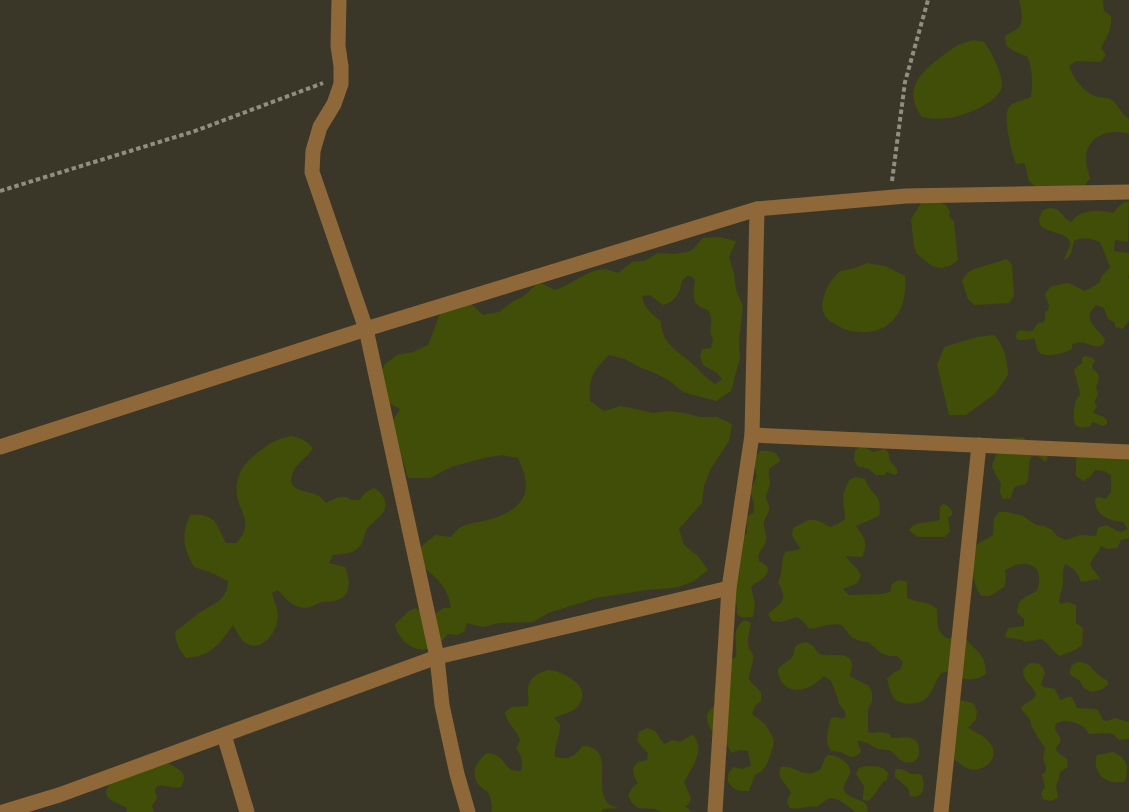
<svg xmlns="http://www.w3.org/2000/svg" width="1129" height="812" font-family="'Open Sans',sans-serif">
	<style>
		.green { fill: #404e07; fill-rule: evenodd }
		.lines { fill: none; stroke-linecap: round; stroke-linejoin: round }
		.path { stroke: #908d81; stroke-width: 4; stroke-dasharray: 4.5 3; stroke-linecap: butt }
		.street { stroke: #8f683a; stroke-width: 15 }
	</style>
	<rect width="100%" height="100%" fill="#3b3728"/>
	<g class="green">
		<path d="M 1019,0 L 1103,0 L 1104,11 L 1111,16 C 1112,28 1107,37 1101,48 L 1106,55 L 1101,62 L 1076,61 L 1069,66 C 1074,79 1084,94 1099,97 C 1104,98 1108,97 1113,101 C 1119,106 1121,114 1129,119 L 1129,134 C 1110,128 1085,136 1086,160 C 1086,166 1089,173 1090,179 L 1084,186 C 1071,187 1036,193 1029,181 C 1027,176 1027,168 1024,163 L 1016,164 C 1012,152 1002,117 1009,107 C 1013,102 1025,100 1031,97 C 1033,83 1032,70 1028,57 L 1012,50 L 1006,45 L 1005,36 C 1009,33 1016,30 1019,27 C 1024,21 1021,7 1019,0 Z"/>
		<path d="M 974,40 L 984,42 C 991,51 1002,73 1002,85 C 1001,102 964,116 949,118 C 940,119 931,119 922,117 C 903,91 918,74 941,57 C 955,47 956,44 974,40 Z"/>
		<path d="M 1129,201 L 1128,242 L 1115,240 L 1114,251 L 1129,253 L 1129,275 L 1128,277 L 1129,279 L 1129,321 L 1122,329 L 1115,327 L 1115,323 L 1108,319 L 1104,308 L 1096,305 C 1080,321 1098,327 1105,340 L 1103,345 C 1092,350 1082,337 1072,345 L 1072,349 C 1065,353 1046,359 1039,352 C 1036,349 1036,342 1034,338 L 1026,340 L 1018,340 L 1015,336 C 1021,324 1027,335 1033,330 C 1035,328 1036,325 1038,323 L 1042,323 L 1045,320 L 1045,312 L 1048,310 L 1049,306 L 1045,294 L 1050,287 C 1055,286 1061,284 1066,283 C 1073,283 1078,289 1085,291 L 1099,283 L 1102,276 L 1110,267 L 1101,244 L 1098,241 L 1086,238 L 1078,239 L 1074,241 L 1071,254 L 1064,261 C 1065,255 1071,246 1070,242 C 1066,228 1027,236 1043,210 C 1060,203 1060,217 1071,222 C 1080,209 1100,209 1113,213 L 1122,203 Z"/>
		<path d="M 938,202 L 946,205 L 950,212 L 949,216 L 954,222 L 958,260 L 950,266 L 941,268 L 932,266 L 917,254 L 914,246 L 911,219 L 921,203 Z"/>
		<path d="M 719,237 L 736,241 L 729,257 L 734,273 L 736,290 L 743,306 L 739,340 L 740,358 L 731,391 L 716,401 L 683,392 L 670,381 L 655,373 L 639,367 L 625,359 L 609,355 C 592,372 589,377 590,401 L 604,411 L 620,406 L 636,409 L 653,413 L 669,411 L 685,413 L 700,417 L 717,417 L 732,424 L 729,441 L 710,470 L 704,486 L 702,503 L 679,529 L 684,545 L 698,556 L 708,570 L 694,581 L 678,587 L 662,589 L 646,590 L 596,598 L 548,613 L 533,622 L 499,623 L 483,627 L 467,623 L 464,632 L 457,635 L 448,634 C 444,639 440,644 434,647 C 417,656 398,641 395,624 L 409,611 L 416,608 L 429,619 L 443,608 L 451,608 C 447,583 435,578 418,562 L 422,546 L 435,535 L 451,537 C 454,533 457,529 461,527 C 469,523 479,522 488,520 C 524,509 535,493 518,458 L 501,455 L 484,458 L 451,467 L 430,478 L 408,478 L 400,451 L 388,428 L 400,409 L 387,402 L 377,386 L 384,365 L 397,355 L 413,352 L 428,345 L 440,314 L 453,305 L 470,303 L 483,315 L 499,312 L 512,302 L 524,296 L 539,282 L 555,290 C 571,285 587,270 604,269 C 608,269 614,272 618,273 L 632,262 L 644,261 L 658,253 L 675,254 L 691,251 L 703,238 ZM 688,275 L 695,279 C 694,293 689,305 708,310 C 716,323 706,327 713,340 L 711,348 L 702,349 L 700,357 L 703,365 L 717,373 L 722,379 L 715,384 C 707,379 702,373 696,367 C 682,353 661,345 661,322 C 652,313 644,309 642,296 L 650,295 L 663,305 C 675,302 680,293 682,281 Z"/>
		<path d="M 1007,259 L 1012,265 L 1014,296 L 1009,303 L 974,305 L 968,299 L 962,281 L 967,273 L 974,269 Z"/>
		<path d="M 867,263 L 885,266 L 905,276 C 908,303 896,331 866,332 C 853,332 845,331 835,324 C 829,321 825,318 823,311 C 821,305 823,299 825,293 C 828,285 833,276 841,271 C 843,270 847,270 850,269 C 856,268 862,265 867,263 Z"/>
		<path d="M 994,335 C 1005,346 1007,361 1008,375 L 995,394 L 966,415 L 949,415 L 937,365 L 944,347 L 977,337 Z"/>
		<path d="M 1085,356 L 1093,358 L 1095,361 L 1092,365 L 1092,369 C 1099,372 1101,379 1096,386 L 1098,395 L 1094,402 L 1097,406 L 1093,413 L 1104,417 L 1107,420 L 1107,424 L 1103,426 L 1092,422 L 1091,426 C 1087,427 1079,429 1076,425 C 1072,422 1074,403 1077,399 C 1077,397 1079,396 1080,395 C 1080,391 1074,371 1074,370 C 1075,368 1081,364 1082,363 L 1082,358 Z"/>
		<path d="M 290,436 C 300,437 306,440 313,448 C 308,457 299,461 294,470 C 282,493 310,490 319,496 C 321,497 324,501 326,503 C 335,499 343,493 351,500 L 359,500 L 365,493 L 374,488 C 384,493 390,506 381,515 C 377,520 371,523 367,529 C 363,536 364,545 356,550 C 350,554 340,554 333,555 L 329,563 L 345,567 C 350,579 352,595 338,600 C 333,602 328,601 323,602 C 317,603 311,608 305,608 C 293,608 285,598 278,590 L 272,593 C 274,601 278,608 278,616 C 278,632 260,656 243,641 C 239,637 236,630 233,625 C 219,645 211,656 186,658 C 179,650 176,643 175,632 L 199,613 L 216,603 L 223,597 L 227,589 L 228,581 L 212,573 L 194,567 C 183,548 181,535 190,515 C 216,513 216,524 226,543 L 236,543 C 241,538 245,533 245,526 C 246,518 242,511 239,504 C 232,483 240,466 256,454 C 269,444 274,440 290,436 Z"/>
		<path d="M 1023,437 L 1028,443 L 1048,455 L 1047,459 L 1045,462 C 1040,457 1037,454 1031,457 C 1027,465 1030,477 1027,482 C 1024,487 1018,484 1014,488 C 1012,491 1012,495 1011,498 L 1003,499 L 1000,492 L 1001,484 L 995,473 L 992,466 L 1002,439 Z"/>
		<path d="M 863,446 L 873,452 L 885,449 L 888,452 L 890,461 L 897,469 L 898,473 L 895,475 L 887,472 L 884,475 L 876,475 L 869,469 L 857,466 L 854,459 L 855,450 Z"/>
		<path d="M 761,451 C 769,450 779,452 780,461 L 769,469 C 768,475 770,478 770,483 C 770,488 766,492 766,498 C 766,501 769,504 769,507 C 770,513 763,519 764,525 C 764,531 767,534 766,540 C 765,549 756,551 759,561 C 780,571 759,580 751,587 L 755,604 L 753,617 C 746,617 741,619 737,614 L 737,606 L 734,598 L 738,542 L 747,533 L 747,517 L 754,512 L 754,504 L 750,491 C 751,487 755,482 756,478 C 758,467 747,460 761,451 Z"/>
		<path d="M 1077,454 L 1129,457 L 1129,538 L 1121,540 L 1117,548 L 1108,549 L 1101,546 C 1098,553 1093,557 1090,564 C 1093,571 1098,574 1101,581 L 1097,579 L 1081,582 C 1078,573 1074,568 1065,564 C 1062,572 1063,576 1063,584 C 1062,592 1058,596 1060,604 L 1068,602 L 1076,605 L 1076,623 L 1083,628 L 1082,645 L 1075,650 L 1060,656 C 1052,651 1049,644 1042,639 L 1025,642 L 1022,640 L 1005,637 L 1008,628 L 1024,626 L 1024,619 L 1017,613 C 1018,597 1025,598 1037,591 C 1046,564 1026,557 1005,570 L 1006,579 L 1004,587 L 990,596 L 981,596 C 973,585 967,556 977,545 C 981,541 988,539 993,535 L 994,518 L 999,512 L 1007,512 L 1023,516 L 1036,525 L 1044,526 L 1052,530 L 1057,536 L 1065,540 L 1080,535 L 1096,536 L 1098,528 L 1106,525 L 1120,532 L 1128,529 L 1123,522 C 1108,520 1095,516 1095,499 L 1098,497 L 1106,499 L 1111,492 L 1111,475 L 1104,471 L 1095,470 L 1090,477 L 1083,481 L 1076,476 L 1076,460 Z"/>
		<path d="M 856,477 L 865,479 C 872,498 883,492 879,516 L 856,526 C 864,537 869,543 862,557 L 846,556 C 850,564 857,566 861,575 L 858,583 L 843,589 L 849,595 L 882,594 L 890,592 L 892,584 L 899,580 L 907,582 L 907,598 C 919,604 928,600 937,609 C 938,623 935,631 948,639 L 962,632 C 972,653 985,647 986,674 C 974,683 959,680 949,671 L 941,673 C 936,680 934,688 929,695 C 923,705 902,707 894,698 C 890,693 889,686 887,679 L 893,673 L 900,670 L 903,662 L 897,656 L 889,656 L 881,653 L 868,642 L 860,641 L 852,638 L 842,625 C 837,624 833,624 828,625 C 820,626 817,629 809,629 L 804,622 L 797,617 L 781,622 L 772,621 L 768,614 C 781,601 789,603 778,582 C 784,571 780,562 785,552 L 801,549 L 792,536 L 793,528 C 798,526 802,523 806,521 C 814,517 823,523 830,527 L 838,524 L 845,519 L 843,495 L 849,480 Z"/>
		<path d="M 943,504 L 947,505 L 952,511 L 952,515 L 948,518 L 950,531 L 945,537 L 920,537 L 916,536 L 909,530 C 916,520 929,524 939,520 L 940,507 Z"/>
		<path d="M 744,620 L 751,623 C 750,631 746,639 749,647 C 749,649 753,654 753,656 C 754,663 749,671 749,680 L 761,692 L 761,701 L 755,706 L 752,714 L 765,724 L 774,739 L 773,747 L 767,764 L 762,771 L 755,775 L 749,791 C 739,792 734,790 728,782 L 728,774 L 733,767 L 742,769 L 751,766 L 748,751 L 739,750 L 732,753 C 726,746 727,739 721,732 L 712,731 C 704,719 705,711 718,704 L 714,696 L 715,688 L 721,683 L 728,661 L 736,657 C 738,642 730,631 744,620 Z"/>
		<path d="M 806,642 C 816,646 815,651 820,654 C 827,658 853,649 852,666 C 852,670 850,673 850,676 L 869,686 L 872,693 L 872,702 L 868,709 L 868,732 L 869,733 L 880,732 L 890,734 L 891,738 C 902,739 920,732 919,752 C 919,764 906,765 899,759 C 894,755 897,755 892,752 C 888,749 883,750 879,749 C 870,746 866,740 857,741 L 861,752 C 851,761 850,756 841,752 C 839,752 833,751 831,751 C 824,742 828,728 831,718 L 835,717 L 843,719 L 846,716 L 845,712 L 838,702 L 839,701 L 831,681 L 824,676 C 818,681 811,688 803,689 C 790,693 777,683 778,669 C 788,659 793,662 795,647 L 798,644 Z"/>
		<path d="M 1078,662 C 1091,663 1090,668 1099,675 C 1102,678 1105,679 1108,681 L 1108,685 C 1102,690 1092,695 1084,688 C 1082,686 1081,682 1079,680 C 1076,678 1073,677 1070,674 C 1070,668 1071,664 1078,662 Z"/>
		<path d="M 1030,663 C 1038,663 1043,664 1045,673 L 1041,684 L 1043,687 L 1055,689 L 1060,700 L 1068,697 L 1072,697 L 1077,708 L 1094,709 L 1098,710 L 1103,720 L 1107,721 L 1115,718 L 1129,722 L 1129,739 L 1123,739 L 1119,740 L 1113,734 L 1109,733 L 1089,734 C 1084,720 1054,716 1055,728 C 1056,733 1060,736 1061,741 L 1056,748 L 1057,752 L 1067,759 L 1068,767 L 1061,771 L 1059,775 L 1059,779 L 1056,786 L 1058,798 L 1051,801 L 1043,799 L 1041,794 L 1045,786 L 1042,775 L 1046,771 L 1046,767 L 1043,759 L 1045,747 C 1039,741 1035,732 1031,725 C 1031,723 1031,721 1030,720 C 1027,715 1024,714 1021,708 C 1025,702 1033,702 1036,694 C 1032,683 1023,683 1023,669 Z"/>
		<path d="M 549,670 C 566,672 596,689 576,708 C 571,713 561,714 554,718 L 560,724 C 561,736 554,745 555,757 C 568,760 575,757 582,746 C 623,746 582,804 620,808 L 603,809 L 601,812 L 491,812 C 493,805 491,799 488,792 C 479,788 471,777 476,766 C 478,761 483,757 486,753 C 509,754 500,772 521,771 C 523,761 522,756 516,748 L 520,741 C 517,729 507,725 505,712 L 512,707 L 528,706 C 529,700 528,696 528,690 C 528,678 539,672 549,670 Z"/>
		<path d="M 960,700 L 973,703 L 977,711 L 976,719 L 968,728 C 975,732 983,735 988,741 C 1003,755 986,773 969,769 C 963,767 958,762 953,758 L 956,736 L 957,732 L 954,724 L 952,702 Z"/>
		<path d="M 647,728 L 655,731 L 664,744 L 672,740 L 680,742 L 693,734 C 706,752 692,766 684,782 L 691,798 L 688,805 L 685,806 L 692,812 L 661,812 L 655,809 L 638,808 L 632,803 L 628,795 L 632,788 L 638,783 L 634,776 L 633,768 L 638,762 L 647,760 L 648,753 L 642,747 L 637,740 L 639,732 Z"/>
		<path d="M 1113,752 C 1128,759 1129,767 1125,781 C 1107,787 1091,773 1097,755 Z"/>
		<path d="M 828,755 C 834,755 836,756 841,759 C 863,773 838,782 845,792 C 849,798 860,799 866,804 L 868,812 L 855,812 C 848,806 835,794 826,800 C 823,802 820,805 817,807 C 807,805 800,810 790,808 C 786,802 787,799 791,793 C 787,783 775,778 781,767 C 797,765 801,780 820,770 L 825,758 Z"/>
		<path d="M 168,763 C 178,769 190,773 181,787 C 172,789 165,784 157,786 L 155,790 L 157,798 L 152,806 L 154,812 L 127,812 L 126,807 C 114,801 98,799 111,782 Z"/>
		<path d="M 865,766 C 875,767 880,764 888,773 L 887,780 C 878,784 876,796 868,801 L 863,800 L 863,796 L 864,786 L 856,774 L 859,768 Z"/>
		<path d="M 896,769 L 902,769 L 911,774 L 921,774 C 926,784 925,800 910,796 L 908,788 L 895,777 L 895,771 Z"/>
	</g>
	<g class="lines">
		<g class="path">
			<path d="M 892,181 L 905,82 L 928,0"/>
			<path d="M 0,191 L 195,131 L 323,83"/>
		</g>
		<g class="street">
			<path d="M 339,0 L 338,46 L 341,66 L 341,84 L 334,104 L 320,127 L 313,151 L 312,172 L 366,329 L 437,657 L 442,705 L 457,774 L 468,812"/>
			<path d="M 752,435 L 1129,452"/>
			<path d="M 0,447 L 366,329 L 757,209 L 906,196 L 1129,192"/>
			<path d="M 224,735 L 247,812"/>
			<path d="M 3,812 L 59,795 L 437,657 L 729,588"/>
			<path d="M 715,812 L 729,588 L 752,435 L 757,209"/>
			<path d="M 941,812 L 979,445"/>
		</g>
	</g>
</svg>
